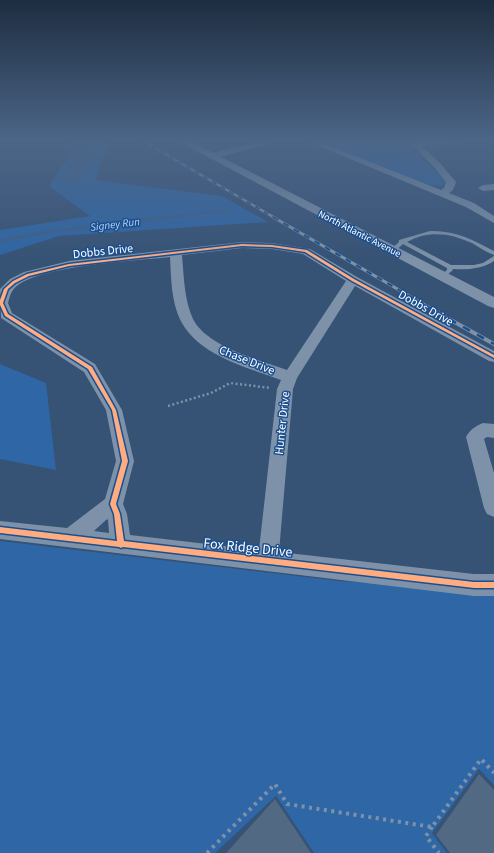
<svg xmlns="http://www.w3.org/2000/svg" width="494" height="853" font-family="'Source Sans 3',sans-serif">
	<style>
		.green { fill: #2f66a5 }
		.water { fill: #3b618d }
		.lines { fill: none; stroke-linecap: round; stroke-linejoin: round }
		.stream-far1 { stroke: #3b618d; stroke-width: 2.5 }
		.stream { stroke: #3b618d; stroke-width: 3 }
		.building { fill: #526984 }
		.path-far1 { stroke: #7d92a8; stroke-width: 2.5; stroke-dasharray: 2 2.5; stroke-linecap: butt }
		.path { stroke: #7d92a8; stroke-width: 4; stroke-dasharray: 3 4.5; stroke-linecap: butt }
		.service { fill: #7d92a8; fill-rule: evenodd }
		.minor { fill: #7d92a8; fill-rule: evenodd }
		.tertiary { fill: #7d92a8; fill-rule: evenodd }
		.rail-far2-casing { stroke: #7e92a7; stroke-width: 2.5 }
		.rail-far1-casing { stroke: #7e92a7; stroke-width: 3 }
		.rail-casing { stroke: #7e92a7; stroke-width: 4 }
		.rail-far2 { stroke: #1b4f8f; stroke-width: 1.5; stroke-dasharray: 5; stroke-linecap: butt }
		.rail-far1 { stroke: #1b4f8f; stroke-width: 2; stroke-dasharray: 6; stroke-linecap: butt }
		.rail { stroke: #1b4f8f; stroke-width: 2.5; stroke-dasharray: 8; stroke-linecap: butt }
		.cycleway-casing { stroke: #1b4f8f; stroke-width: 3 }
		.cycleway { fill: #ffac80; fill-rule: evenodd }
		.labels { text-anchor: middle; stroke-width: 3; stroke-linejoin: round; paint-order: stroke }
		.far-street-label { font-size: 10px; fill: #fff; stroke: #1b4f8f }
		.far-water-label { font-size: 11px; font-style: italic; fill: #b5d3f5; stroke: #1b4f8f }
		.street-label { font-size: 12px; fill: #fff; stroke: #1b4f8f }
		.near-street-label { font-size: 14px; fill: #fff; stroke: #1b4f8f }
	</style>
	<rect width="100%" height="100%" fill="#365274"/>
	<g class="green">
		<path d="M 69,141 L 108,141 L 96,180 L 222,196 L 268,222 L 59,236 L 0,255 L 0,230 L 90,216 L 49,186 L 73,150 Z"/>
		<path d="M 316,141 L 405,141 L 445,180 L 446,183 C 440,187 432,185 425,184 Z"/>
		<path d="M 0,364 L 46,383 L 56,470 L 0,459 Z"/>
		<path d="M 0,541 L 339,581 L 494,590 L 494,785 L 479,769 L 432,833 L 447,853 L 314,853 L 276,796 L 215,853 L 0,853 Z"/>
	</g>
	<path class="water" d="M 69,141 L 78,141 L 78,144 L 88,146 L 93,157 L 85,170 L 85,176 L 80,181 L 70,183 L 60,181 L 72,161 L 70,160 L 70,155 L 73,150 L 66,147 Z"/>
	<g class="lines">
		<path class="stream-far1" d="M 161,218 L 230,210"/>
		<path class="stream" d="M 0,241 L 48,232 L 169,217"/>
	</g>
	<g class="building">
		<path d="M 479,774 L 494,790 L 494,853 L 450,853 L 436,835 Z"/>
		<path d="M 275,799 L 311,853 L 226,853 Z"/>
	</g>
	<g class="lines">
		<path class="path-far1" d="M 168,406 L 211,393 L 230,383 L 271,388"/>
		<g class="path">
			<path d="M 432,827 L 426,836 L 439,853"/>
			<path d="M 207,853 L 275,784 L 287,804 L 432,827 L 481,759 L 494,773"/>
		</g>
		<g class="service">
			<path d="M 192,141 L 198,141 L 187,144 L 185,143 Z"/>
			<path d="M 430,231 C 455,230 473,240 494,251 L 494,255 C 486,252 479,247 472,243 C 450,233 428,230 407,242 L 451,265 L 474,265 L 483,263 L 494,256 L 494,261 C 482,269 467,270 453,269 L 452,271 L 443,278 L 440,276 L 447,270 L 447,268 L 403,244 L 395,251 L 390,250 L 399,242 L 399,240 Z"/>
		</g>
		<g class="minor">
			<path d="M 262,141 L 274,141 L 273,143 L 211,159 L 207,156 L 208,154 Z"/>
			<path d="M 307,141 L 317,141 L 441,190 L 444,188 L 446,182 L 434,167 L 408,141 L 463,141 L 459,143 L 422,146 L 440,163 L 456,182 L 453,190 L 449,193 L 474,203 L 494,216 L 494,223 L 466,207 Z"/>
			<path d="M 494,184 L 494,190 L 483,191 L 478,188 L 483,185 Z"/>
			<path d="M 242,242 L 272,243 L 310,249 L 357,277 L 494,351 L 494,362 L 489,361 L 355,286 L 297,378 L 293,389 L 279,552 L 474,574 L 494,574 L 494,596 L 474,596 L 0,539 L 0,521 L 67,528 L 105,499 L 116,461 L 106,410 L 84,372 L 1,318 L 0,289 L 10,279 L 24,272 L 69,261 ZM 242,248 L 272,249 L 303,254 L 346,281 L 287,370 C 260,360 207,347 193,319 C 184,299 184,277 182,255 ZM 170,257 C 171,275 171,294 177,312 C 191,354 244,366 281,380 L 277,389 L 259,550 L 130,535 L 127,514 L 123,504 L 134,461 L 122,410 L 95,364 L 12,313 L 8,303 C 10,296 11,290 18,285 C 46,265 134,261 170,257 ZM 108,519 L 109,533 L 94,531 L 106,520 Z"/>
			<path d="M 483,423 L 494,424 L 494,438 L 487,437 L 484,439 L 494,473 L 494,517 L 487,514 L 484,508 L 466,437 C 470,430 475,426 483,423 Z"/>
		</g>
		<path class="tertiary" d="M 178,141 L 190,141 L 494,297 L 494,308 L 488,306 Z"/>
		<defs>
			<path id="rail-far2" d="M 143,141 L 275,218"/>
			<path id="rail-far1" d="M 273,217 L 451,320"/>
			<path id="rail" d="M 449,319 L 494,344"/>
		</defs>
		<use href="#rail-far2" class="rail-far2-casing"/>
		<use href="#rail-far1" class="rail-far1-casing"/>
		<use href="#rail" class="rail-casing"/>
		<use href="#rail-far2" class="rail-far2"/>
		<use href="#rail-far1" class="rail-far1"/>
		<use href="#rail" class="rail"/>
		<defs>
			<path id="cycleway" d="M 242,244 L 272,245 L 307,250 L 354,279 L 494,355 L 494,358 L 352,281 L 305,252 L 272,247 L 242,246 L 69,266 L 29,276 L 15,283 L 8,289 L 3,303 L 8,314 L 92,367 L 116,410 L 128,461 L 116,504 L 120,514 L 124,541 L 474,582 L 494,582 L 494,588 L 474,588 L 123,547 L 121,548 L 119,547 L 0,533 L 0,527 L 117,541 L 114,514 L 110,504 L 122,461 L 112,410 L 88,369 L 5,316 L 0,305 L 0,300 L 4,289 L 13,281 L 27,274 L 69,264 Z"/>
		</defs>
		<use href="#cycleway" class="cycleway-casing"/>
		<use href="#cycleway" class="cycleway"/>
	</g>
	<linearGradient id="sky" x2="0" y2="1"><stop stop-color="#1e2d40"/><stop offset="0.54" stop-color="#4c6688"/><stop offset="1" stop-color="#4c6688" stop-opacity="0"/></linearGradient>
	<rect width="494" height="260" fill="url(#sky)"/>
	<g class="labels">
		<g class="far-street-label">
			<text transform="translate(360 233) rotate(27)" y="4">North Atlantic Avenue</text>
		</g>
		<g class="far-water-label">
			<text transform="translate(115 224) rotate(-7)" y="4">Signey Run</text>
		</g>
		<g class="street-label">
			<text transform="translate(103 251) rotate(-6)" y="4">Dobbs Drive</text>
			<text transform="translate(426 308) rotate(29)" y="4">Dobbs Drive</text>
			<text transform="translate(247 360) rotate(22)" y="4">Chase Drive</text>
			<text transform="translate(282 423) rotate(-84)" y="4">Hunter Drive</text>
		</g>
		<g class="near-street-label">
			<text transform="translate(248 547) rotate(6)" y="5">Fox Ridge Drive</text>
		</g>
	</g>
</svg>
